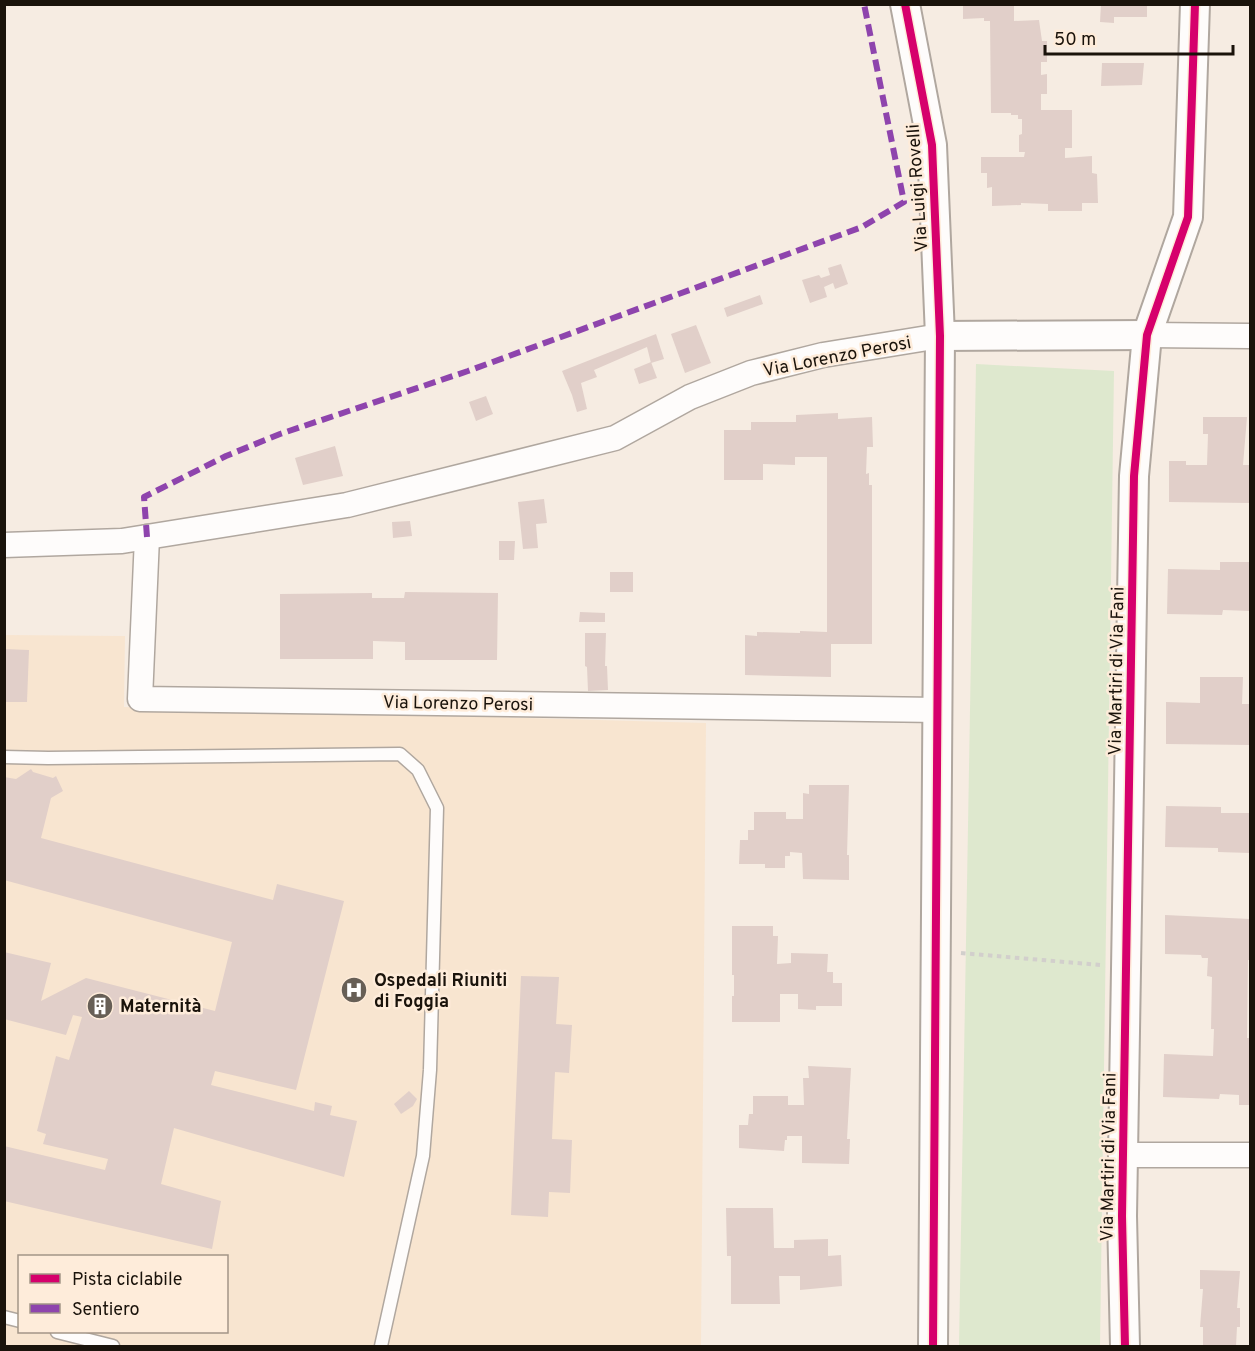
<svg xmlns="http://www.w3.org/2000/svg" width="1255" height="1351" font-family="Overpass,sans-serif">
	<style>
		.built { fill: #f8e5d0; fill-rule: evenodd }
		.green { fill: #dee8ce }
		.building { fill: #e1cfc9 }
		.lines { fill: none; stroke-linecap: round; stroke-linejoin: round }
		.service-casing { stroke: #b0a79f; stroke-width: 15 }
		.minor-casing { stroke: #b0a79f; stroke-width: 27 }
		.tertiary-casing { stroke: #b0a79f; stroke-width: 32 }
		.path { stroke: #d2cfcc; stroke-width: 4; stroke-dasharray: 4.5 4.5; stroke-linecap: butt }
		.service { stroke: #fefcfb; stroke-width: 12 }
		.minor { stroke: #fefcfb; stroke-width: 24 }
		.tertiary { stroke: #fefcfb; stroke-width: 28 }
		.quiet { stroke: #8e44ad; stroke-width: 6; stroke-dasharray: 12 6; stroke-linecap: butt }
		.cycleway-casing { stroke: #feecda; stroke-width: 11 }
		.cycleway { stroke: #d6006c; stroke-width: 8 }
		.labels { text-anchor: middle; stroke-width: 5; stroke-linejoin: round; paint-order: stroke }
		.street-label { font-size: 18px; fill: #1a130b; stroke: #feecda }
		.poi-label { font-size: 18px; font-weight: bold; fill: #1a130b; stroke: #feecda; text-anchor: start }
	</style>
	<rect width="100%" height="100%" fill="#f6ece2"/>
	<path class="built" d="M 5,635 L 125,636 L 124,707 L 706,723 L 701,1346 L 5,1346 ZM 20,1256 L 226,1256 L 226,1332 L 20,1332 Z"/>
	<path class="green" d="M 976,364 L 1114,371 L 1100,1346 L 959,1346 Z"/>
	<g class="building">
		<path d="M 963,4 L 1014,4 L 1014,21 L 1039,20 L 1042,41 L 1047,41 L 1047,62 L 1041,62 L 1041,75 L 1047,74 L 1047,94 L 1041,94 L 1041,110 L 1072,110 L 1072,148 L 1065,148 L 1065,158 L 1092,156 L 1092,173 L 1097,174 L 1098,203 L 1082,203 L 1082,211 L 1048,211 L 1048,204 L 1021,203 L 1021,205 L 992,206 L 992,187 L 987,188 L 987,173 L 981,173 L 981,157 L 1024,157 L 1025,152 L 1019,152 L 1019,135 L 1022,134 L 1022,119 L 1018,119 L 1018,115 L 1011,115 L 1011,113 L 991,113 L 990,21 L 984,21 L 984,18 L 963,19 Z"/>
		<path d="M 1101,4 L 1147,4 L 1147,17 L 1114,17 L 1114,23 L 1100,22 Z"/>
		<path d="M 1102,63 L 1144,63 L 1142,85 L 1101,86 Z"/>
		<path d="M 841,264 L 848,284 L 835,289 L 833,283 L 824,287 L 827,297 L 810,303 L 802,280 L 819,275 L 821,278 L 830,275 L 828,268 Z"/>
		<path d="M 760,295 L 763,304 L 727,317 L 724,308 Z"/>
		<path d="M 696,325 L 711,363 L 685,373 L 671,334 Z"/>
		<path d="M 656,334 L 664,359 L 651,363 L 647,347 L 594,370 L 597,377 L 581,383 L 587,409 L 577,412 L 572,395 L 562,371 Z"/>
		<path d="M 651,362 L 657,378 L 639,384 L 634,369 Z"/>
		<path d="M 486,396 L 493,414 L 476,421 L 469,402 Z"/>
		<path d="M 838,413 L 838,419 L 872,417 L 873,447 L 867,447 L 866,474 L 869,473 L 869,485 L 872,485 L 872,644 L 831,644 L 831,677 L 745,675 L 745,635 L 757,636 L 757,632 L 800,633 L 800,631 L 827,632 L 827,457 L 795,457 L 795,465 L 763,464 L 763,480 L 724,480 L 724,430 L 751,430 L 751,422 L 796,422 L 796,415 Z"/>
		<path d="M 1203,417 L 1247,417 L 1243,465 L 1250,465 L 1250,503 L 1169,502 L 1169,461 L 1186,461 L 1186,465 L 1207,465 L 1208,434 L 1203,434 Z"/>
		<path d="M 335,446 L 343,476 L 303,485 L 295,458 Z"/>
		<path d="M 544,499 L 547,523 L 536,524 L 538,548 L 523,549 L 518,502 Z"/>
		<path d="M 410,521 L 412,536 L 393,538 L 392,522 Z"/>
		<path d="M 499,541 L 515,541 L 514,560 L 499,560 Z"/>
		<path d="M 1220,562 L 1250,562 L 1250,611 L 1223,610 L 1222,615 L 1167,614 L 1168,569 L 1220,570 Z"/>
		<rect x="610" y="572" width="23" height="20"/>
		<path d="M 405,592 L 498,593 L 497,660 L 405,660 L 405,642 L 373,641 L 373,659 L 280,659 L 280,594 L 372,593 L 372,598 L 404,598 Z"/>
		<path d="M 580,612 L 605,613 L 605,622 L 579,622 Z"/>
		<path d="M 585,633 L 606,633 L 605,666 L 607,666 L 608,690 L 588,691 L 587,667 L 585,666 Z"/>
		<path d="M 4,649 L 29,650 L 27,702 L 4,702 Z"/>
		<path d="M 1200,677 L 1243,677 L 1242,704 L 1250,704 L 1250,745 L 1166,744 L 1166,702 L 1200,703 Z"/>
		<path d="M 31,769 L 33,772 L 53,778 L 56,776 L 63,791 L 51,798 L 41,838 L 273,900 L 277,884 L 344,901 L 296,1090 L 215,1071 L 211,1085 L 314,1111 L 315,1102 L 332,1106 L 330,1115 L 357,1121 L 344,1177 L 174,1128 L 161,1184 L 221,1201 L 212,1249 L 4,1201 L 4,1146 L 105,1170 L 108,1159 L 43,1144 L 46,1134 L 37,1131 L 56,1056 L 69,1060 L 82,1017 L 73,1015 L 66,1035 L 4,1019 L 4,952 L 51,963 L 41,1001 L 86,978 L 215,1011 L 232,942 L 4,880 L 4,777 L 16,779 Z"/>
		<path d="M 809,785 L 849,785 L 847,855 L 849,855 L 849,880 L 803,879 L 802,853 L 790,852 L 790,856 L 785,856 L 785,868 L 765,868 L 765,864 L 739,864 L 740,840 L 748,840 L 748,830 L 754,830 L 754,812 L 786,812 L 786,819 L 803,819 L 803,793 L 809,794 Z"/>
		<path d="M 1166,806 L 1221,807 L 1221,813 L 1250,813 L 1250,853 L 1218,852 L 1218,848 L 1165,847 Z"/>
		<path d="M 1165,915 L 1250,919 L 1250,960 L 1248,960 L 1247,1038 L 1250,1038 L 1250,1105 L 1239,1105 L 1239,1095 L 1220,1094 L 1219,1099 L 1163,1097 L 1164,1054 L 1213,1056 L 1214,1029 L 1211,1029 L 1212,977 L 1207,976 L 1208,958 L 1202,958 L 1201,955 L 1165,954 Z"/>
		<path d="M 732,926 L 773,926 L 773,936 L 778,936 L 777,964 L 791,963 L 791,953 L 828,954 L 827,972 L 833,972 L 833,983 L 842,983 L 842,1006 L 816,1006 L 816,1010 L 798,1009 L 798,994 L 780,994 L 780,1022 L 732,1022 L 732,996 L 734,996 L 734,975 L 732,975 Z"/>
		<path d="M 521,976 L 559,977 L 556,1024 L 572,1025 L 569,1073 L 555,1072 L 552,1139 L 572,1140 L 570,1193 L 549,1192 L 548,1217 L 511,1215 Z"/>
		<path d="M 808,1066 L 851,1068 L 847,1139 L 850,1139 L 849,1164 L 802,1163 L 802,1136 L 787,1136 L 787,1140 L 785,1140 L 784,1151 L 739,1148 L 739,1125 L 748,1125 L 749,1114 L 753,1114 L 753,1096 L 788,1096 L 788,1105 L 804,1105 L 803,1078 L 809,1078 Z"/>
		<path d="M 409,1091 L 417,1099 L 413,1106 L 401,1114 L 394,1104 Z"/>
		<path d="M 726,1208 L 773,1208 L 774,1248 L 794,1248 L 794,1240 L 828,1239 L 828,1256 L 841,1255 L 842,1286 L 800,1290 L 800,1276 L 779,1276 L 780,1304 L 731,1304 L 731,1256 L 727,1256 Z"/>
		<path d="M 1200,1270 L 1240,1271 L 1237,1308 L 1240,1308 L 1240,1327 L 1237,1327 L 1236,1346 L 1203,1346 L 1203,1327 L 1200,1327 L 1203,1289 L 1200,1289 Z"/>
	</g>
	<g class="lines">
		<defs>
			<g id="service">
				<path d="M 4,757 L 48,758 L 400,754 L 418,770 L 437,808 L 430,1070 L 423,1156 L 381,1346"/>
				<path d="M 4,1317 L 20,1321"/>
				<path d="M 57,1332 L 113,1346"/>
			</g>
			<g id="minor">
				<path d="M 1147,335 L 1250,336"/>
				<path d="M 147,537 L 140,699 L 938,710"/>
				<path d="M 4,545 L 122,541 L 347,505 L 615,438 L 690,397 L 751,373 L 823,355 L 940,336"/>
				<path d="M 1123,1155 L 1250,1155"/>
			</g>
			<g id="tertiary">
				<path d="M 905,4 L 932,145 L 940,336 L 933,1346"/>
				<path d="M 940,336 L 1147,335"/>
				<path d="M 1125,1346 L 1122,1216 L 1134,476 L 1147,335 L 1188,217 L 1195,4"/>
			</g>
		</defs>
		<use href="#service" class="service-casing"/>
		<use href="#minor" class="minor-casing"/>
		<use href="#tertiary" class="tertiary-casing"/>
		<path class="path" d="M 961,953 L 1100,965"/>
		<use href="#service" class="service"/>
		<use href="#minor" class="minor"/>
		<use href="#tertiary" class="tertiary"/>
		<path class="quiet" d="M 147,537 L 144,497 L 226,456 L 280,434 L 468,371 L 862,227 L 904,202 L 864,4"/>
		<defs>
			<g id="cycleway">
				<path d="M 905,4 L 932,145 L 940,336 L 933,1346"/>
				<path d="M 1125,1346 L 1122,1216 L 1134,476 L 1147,335 L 1188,217 L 1195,4"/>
			</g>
		</defs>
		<use href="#cycleway" class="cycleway-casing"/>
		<use href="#cycleway" class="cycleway"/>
	</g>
	<defs>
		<symbol id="hospital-disc" viewBox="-11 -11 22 22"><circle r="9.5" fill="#675f56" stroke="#feecda"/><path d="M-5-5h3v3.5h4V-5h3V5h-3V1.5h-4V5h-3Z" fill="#fff"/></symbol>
		<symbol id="building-disc" viewBox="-11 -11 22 22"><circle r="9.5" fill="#675f56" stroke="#feecda"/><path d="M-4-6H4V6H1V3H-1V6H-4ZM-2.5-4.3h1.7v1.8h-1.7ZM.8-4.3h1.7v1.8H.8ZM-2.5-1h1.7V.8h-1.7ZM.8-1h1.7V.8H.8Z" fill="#fff"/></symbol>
	</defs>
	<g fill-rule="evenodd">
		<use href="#hospital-disc" x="339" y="975" width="30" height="30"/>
		<use href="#building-disc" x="85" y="991" width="30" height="30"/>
	</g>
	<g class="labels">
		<g class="street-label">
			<text transform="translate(917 188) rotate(-94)" y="6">Via Luigi Rovelli</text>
			<text transform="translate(837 356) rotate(-11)" y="6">Via Lorenzo Perosi</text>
			<text transform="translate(1116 671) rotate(-89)" y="6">Via Martiri di Via Fani</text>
			<text transform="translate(458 703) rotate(1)" y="6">Via Lorenzo Perosi</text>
			<text transform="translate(1108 1157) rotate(-89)" y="6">Via Martiri di Via Fani</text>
		</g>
		<g class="poi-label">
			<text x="374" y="986">Ospedali Riuniti<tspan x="374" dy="21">di Foggia</tspan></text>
			<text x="120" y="1012">Maternità</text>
		</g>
	</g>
	<rect width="1255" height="1351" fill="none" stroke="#1a130b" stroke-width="12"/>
	<rect x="18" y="1255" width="210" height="78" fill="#feecda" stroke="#a39587" stroke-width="1.5"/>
	<rect x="30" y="1274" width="30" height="9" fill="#d6006c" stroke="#a39587" stroke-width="1.5"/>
	<text x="72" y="1285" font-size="18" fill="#1a130b">Pista ciclabile</text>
	<rect x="30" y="1304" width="30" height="9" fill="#8e44ad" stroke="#a39587" stroke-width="1.5"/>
	<text x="72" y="1315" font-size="18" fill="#1a130b">Sentiero</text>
	<path d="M1045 45v9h188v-9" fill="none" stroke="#1a130b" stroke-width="3"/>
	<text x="1054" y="45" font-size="18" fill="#1a130b" stroke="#feecda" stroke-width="4.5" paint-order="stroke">50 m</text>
</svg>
